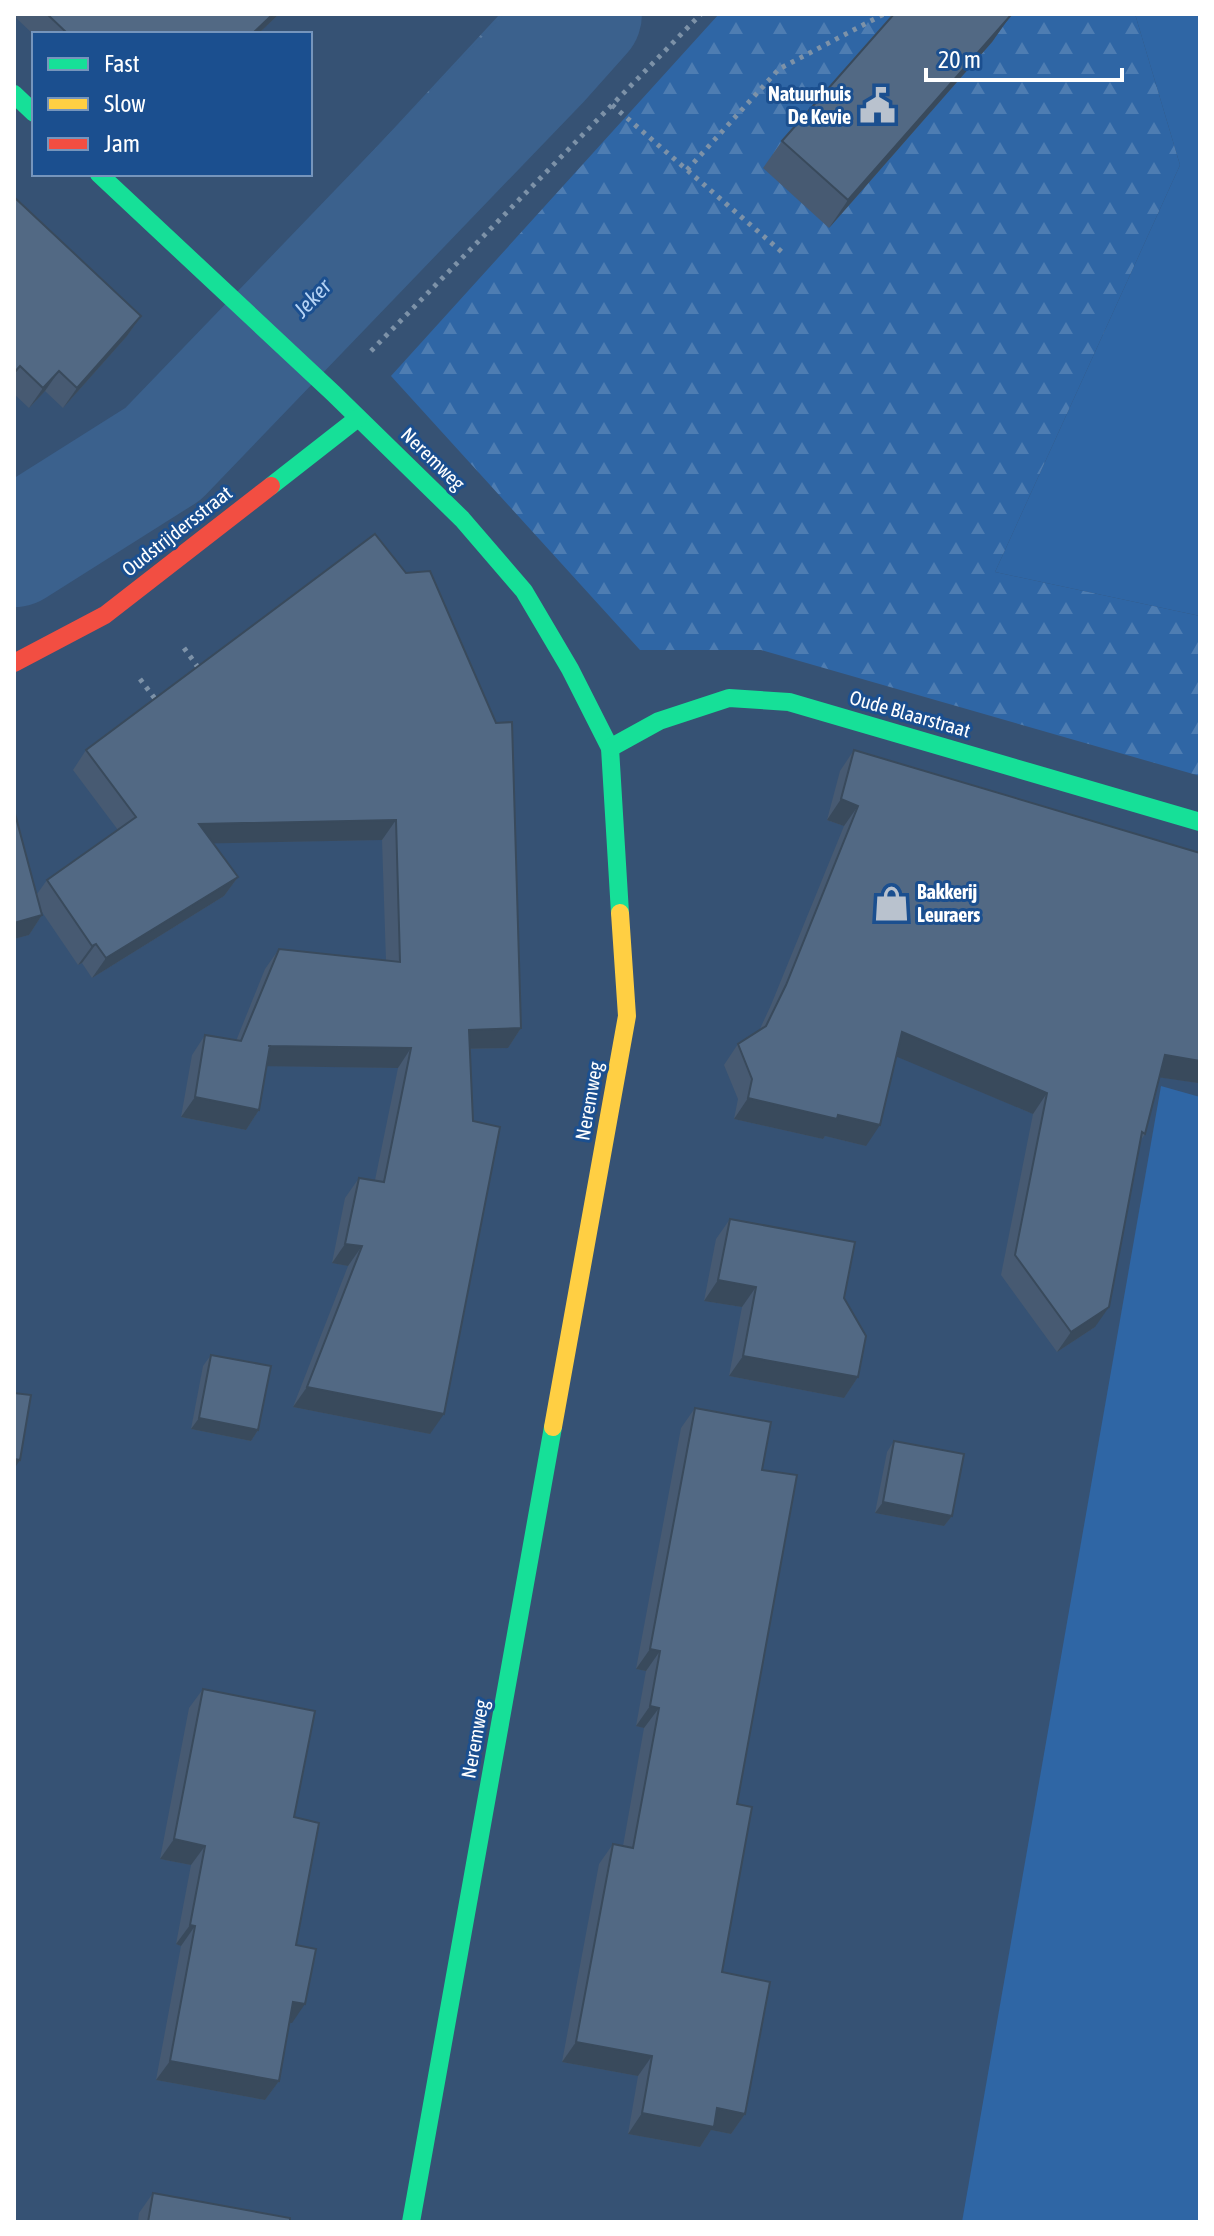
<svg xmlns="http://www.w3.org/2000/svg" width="1214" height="2236" font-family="'Asap Condensed',sans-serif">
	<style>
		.green { fill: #2f66a5 }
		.forest { fill: url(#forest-firs) }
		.water { fill: url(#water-ripples) }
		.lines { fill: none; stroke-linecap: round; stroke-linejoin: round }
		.river { stroke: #3b618d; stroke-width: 118 }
		.path { stroke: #7d92a8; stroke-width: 5; stroke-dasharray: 4 6; stroke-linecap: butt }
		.fast { stroke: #16e098; stroke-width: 18 }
		.slow { stroke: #ffcf43; stroke-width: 18 }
		.jam { stroke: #f24e42; stroke-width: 18 }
		.wall { fill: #475a72 }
		.shaded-wall { fill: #394a5c }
		.building { fill: #526984; stroke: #394a5c; stroke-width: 2 }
		.labels { text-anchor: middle; stroke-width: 6; stroke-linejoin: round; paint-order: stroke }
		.poi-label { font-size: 20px; font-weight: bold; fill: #fff; stroke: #1b4f8f; text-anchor: end }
		.street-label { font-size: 20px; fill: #fff; stroke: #1b4f8f }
		.water-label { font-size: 22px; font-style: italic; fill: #b5d3f5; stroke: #1b4f8f }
	</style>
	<defs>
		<pattern id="forest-firs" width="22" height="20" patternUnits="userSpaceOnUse" patternTransform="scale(2)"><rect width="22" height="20" fill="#2f66a5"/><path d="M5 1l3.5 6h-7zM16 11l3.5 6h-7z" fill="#4e7db2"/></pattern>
		<pattern id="water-ripples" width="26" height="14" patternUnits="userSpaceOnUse" patternTransform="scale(2)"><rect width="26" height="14" fill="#3b618d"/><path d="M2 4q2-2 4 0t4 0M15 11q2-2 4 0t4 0" fill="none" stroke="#58799e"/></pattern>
	</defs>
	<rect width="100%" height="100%" fill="#365274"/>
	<g class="green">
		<path d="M 1135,14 L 1200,14 L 1200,616 L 995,572 L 1180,165 Z"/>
		<path d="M 1161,1086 L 1200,1097 L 1200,2222 L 962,2222 Z"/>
	</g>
	<path class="forest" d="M 719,14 L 1135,14 L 1180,165 L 995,572 L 1200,616 L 1200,776 L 761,650 L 640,650 L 391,376 Z"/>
	<g class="water">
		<path d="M 500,14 L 621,14 L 342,325 L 270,262 Z"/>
		<path d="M 218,354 L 281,412 L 160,498 L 14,584 L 14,496 L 56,478 Z"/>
	</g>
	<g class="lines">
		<path class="river" d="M 14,548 L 163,454 L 542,60 L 583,14"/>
		<g class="path">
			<path d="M 612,105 L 783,253"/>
			<path d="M 687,170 L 779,69 L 884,14"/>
			<path d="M 371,351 L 701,14"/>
			<path d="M 184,648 L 200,670"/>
			<path d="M 140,679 L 159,704"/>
		</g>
		<g class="fast">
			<path d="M 14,94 L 34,113"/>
			<path d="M 99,174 L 333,393 L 462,519 L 524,591 L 570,669 L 610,748 L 620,913"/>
			<path d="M 271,486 L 358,418"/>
			<path d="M 610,748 L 659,721 L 729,698 L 789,702 L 1200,822"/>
			<path d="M 411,2222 L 553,1427"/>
		</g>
		<path class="slow" d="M 553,1427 L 627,1016 L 620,913"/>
		<path class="jam" d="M 14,663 L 105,615 L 271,486"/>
	</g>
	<g class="wall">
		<path d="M 14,14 L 279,14 L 258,34 L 34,35 L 14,16 Z"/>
		<path d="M 1011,15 L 992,42 L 829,228 L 763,168 L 782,141 Z"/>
		<path d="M 14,197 L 141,316 L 127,336 L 63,408 L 45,391 L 29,408 L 14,394 Z"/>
		<path d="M 375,534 L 521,1028 L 508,1048 L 470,1049 L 430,1434 L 293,1407 L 348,1266 L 332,1263 L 345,1198 L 359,1178 L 375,1180 L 398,1068 L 267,1066 L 259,1110 L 246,1130 L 181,1117 L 192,1055 L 205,1035 L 236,1041 L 265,969 L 279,949 L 386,961 L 382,840 L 213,843 L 238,877 L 224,896 L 92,978 L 82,963 L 78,965 L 42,912 L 42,915 L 29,935 L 14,939 L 14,810 L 37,894 L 47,880 L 118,830 L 73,770 L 86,750 Z"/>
		<path d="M 854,750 L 1200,853 L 1200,1080 L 1198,1083 L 1159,1077 L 1145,1134 L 1141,1140 L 1095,1327 L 1057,1352 L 1001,1275 L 1033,1114 L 897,1056 L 866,1146 L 825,1136 L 823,1139 L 734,1119 L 738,1099 L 724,1065 L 738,1044 L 759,1031 L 771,1005 L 844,826 L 827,820 L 840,771 Z"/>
		<path d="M 730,1219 L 844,1298 L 858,1377 L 844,1398 L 729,1376 L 742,1307 L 704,1301 L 716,1239 Z"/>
		<path d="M 211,1355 L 258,1430 L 251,1441 L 191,1429 L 203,1366 Z"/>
		<path d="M 695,1408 L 762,1470 L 737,1804 L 722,1972 L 745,2114 L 731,2134 L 711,2130 L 700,2147 L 628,2134 L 638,2076 L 562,2062 L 599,1864 L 613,1844 L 623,1846 L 644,1728 L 636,1726 L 646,1671 L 636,1669 L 681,1428 Z"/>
		<path d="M 894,1441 L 952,1516 L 944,1526 L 875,1513 L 887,1452 Z"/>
		<path d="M 203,1689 L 294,1817 L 296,1945 L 292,2023 L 289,2023 L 279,2081 L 265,2100 L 156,2080 L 181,1946 L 176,1944 L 191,1865 L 160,1859 L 189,1708 Z"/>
		<path d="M 153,2193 L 290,2222 L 138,2222 L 139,2213 Z"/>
	</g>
	<g class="shaded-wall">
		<path d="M 273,14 L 279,14 L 258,34 L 252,34 Z"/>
		<path d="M 1011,15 L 992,42 L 829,228 L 848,200 Z"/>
		<path d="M 141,316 L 127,336 L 63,408 L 77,388 Z"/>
		<path d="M 59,371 L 45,391 L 29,408 L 43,388 Z"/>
		<path d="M 841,799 L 858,806 L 844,826 L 827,820 Z"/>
		<path d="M 396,820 L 382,840 L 185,844 L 199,824 Z"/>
		<path d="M 238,877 L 224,896 L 92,978 L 106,958 Z"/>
		<path d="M 42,915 L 29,935 L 14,939 L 14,923 Z"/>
		<path d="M 96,944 L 82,963 L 78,965 L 92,946 Z"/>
		<path d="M 521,1028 L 508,1048 L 456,1049 L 469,1030 Z"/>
		<path d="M 902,1032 L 1047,1093 L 1033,1114 L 888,1053 Z"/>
		<path d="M 268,1046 L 411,1048 L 398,1068 L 254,1066 Z"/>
		<path d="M 1165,1055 L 1200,1061 L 1200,1080 L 1198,1083 L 1150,1076 Z"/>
		<path d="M 195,1097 L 259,1110 L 246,1130 L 181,1117 Z"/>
		<path d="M 748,1098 L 838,1115 L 880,1125 L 866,1146 L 825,1136 L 823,1139 L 734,1119 Z"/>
		<path d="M 345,1244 L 362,1246 L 348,1266 L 332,1263 Z"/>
		<path d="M 718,1280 L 756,1287 L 742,1307 L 704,1301 Z"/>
		<path d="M 1109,1307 L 1095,1327 L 1057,1352 L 1071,1332 Z"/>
		<path d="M 743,1356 L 858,1377 L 844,1398 L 729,1376 Z"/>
		<path d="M 307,1387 L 444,1414 L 430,1434 L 293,1407 Z"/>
		<path d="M 199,1418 L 258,1430 L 251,1441 L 191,1429 Z"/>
		<path d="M 14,1459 L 20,1460 L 14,1469 Z"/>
		<path d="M 883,1502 L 952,1516 L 944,1526 L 875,1513 Z"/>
		<path d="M 650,1649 L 660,1651 L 646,1671 L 636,1669 Z"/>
		<path d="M 650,1706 L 659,1708 L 644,1728 L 636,1726 Z"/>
		<path d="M 174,1839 L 205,1846 L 191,1865 L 160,1859 Z"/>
		<path d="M 190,1925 L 195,1926 L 181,1946 L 176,1944 Z"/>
		<path d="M 293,2002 L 305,2004 L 292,2023 L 279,2022 Z"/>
		<path d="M 576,2042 L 652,2056 L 638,2076 L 562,2062 Z"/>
		<path d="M 170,2061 L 279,2081 L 265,2100 L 156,2080 Z"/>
		<path d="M 717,2108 L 745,2114 L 731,2134 L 711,2130 L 700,2147 L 628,2134 L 642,2113 Z"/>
	</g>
	<g class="building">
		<path d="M 47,14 L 273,14 L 252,34 L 68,34 Z"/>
		<path d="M 894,14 L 1011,15 L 848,200 L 782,141 Z"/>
		<path d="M 14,197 L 141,316 L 77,388 L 59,371 L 43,388 L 20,366 L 14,373 Z"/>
		<path d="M 375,534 L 406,573 L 430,571 L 496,723 L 512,722 L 521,1028 L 469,1030 L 473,1121 L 500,1127 L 444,1414 L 307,1387 L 362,1246 L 345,1244 L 359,1178 L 384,1182 L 411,1048 L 268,1046 L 270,1046 L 259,1110 L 195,1097 L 205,1035 L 241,1041 L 279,949 L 400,962 L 396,820 L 199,824 L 238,877 L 106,958 L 96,944 L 92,946 L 47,880 L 136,817 L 86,750 Z"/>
		<path d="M 854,750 L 1200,853 L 1200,1061 L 1165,1055 L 1145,1134 L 1142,1132 L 1109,1307 L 1071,1332 L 1015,1255 L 1047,1093 L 902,1032 L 880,1125 L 838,1115 L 837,1119 L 748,1098 L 752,1079 L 738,1044 L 766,1026 L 786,985 L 858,806 L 841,799 Z"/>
		<path d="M 14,810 L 42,915 L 14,923 Z"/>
		<path d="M 730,1219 L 855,1242 L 844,1298 L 866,1336 L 858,1377 L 743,1356 L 756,1287 L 718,1280 Z"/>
		<path d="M 211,1355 L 271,1366 L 258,1430 L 199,1418 Z"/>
		<path d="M 14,1393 L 31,1395 L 20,1460 L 14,1459 Z"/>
		<path d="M 695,1408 L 771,1422 L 762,1470 L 797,1475 L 737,1804 L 752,1807 L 722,1972 L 770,1982 L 745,2114 L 717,2108 L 714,2127 L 642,2113 L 652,2056 L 576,2042 L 613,1844 L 633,1848 L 659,1708 L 650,1706 L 660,1651 L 650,1649 Z"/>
		<path d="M 894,1441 L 964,1454 L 952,1516 L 883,1502 Z"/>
		<path d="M 203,1689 L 315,1711 L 294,1817 L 319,1823 L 296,1945 L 316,1949 L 305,2004 L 293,2002 L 279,2081 L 170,2061 L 195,1926 L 190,1925 L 205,1846 L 174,1839 Z"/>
		<path d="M 153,2193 L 290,2218 L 290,2222 L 148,2222 Z"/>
	</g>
	<defs>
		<symbol id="civic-bare" viewBox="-9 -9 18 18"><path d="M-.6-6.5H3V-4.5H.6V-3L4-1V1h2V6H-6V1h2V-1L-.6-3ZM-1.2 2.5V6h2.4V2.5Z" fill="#b9c2ce" stroke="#1b4f8f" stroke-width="2.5" paint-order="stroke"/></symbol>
		<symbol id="shop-bare" viewBox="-9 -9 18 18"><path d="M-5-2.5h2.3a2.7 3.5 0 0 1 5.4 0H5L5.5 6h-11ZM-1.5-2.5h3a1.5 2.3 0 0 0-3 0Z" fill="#b9c2ce" stroke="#1b4f8f" stroke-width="2.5" paint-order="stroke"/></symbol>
	</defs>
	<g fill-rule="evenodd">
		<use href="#civic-bare" x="852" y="80" width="51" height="51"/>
		<use href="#shop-bare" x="866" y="878" width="51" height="51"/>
	</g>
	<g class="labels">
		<g class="poi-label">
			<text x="851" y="101">Natuurhuis<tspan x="851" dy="23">De Kevie</tspan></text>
			<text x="917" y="899" text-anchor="start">Bakkerij<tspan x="917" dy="23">Leuraers</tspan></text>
		</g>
		<g class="street-label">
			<text transform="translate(433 459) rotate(44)" y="7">Neremweg</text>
			<text transform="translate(177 531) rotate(-38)" y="7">Oudstrijdersstraat</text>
			<text transform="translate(910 714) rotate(16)" y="7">Oude Blaarstraat</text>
			<text transform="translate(589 1101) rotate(-80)" y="7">Neremweg</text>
			<text transform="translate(475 1739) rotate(-80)" y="7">Neremweg</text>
		</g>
		<g class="water-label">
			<text transform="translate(312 298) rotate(-46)" y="8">Jeker</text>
		</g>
	</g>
	<rect width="1214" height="2236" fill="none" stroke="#ffffff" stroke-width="32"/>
	<rect x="32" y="32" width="280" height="144" fill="#1b4f8f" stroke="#7695bc" stroke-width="2"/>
	<rect x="48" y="58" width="40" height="12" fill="#16e098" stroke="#7695bc" stroke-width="2"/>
	<text x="104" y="72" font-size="24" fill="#ffffff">Fast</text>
	<rect x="48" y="98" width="40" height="12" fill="#ffcf43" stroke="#7695bc" stroke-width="2"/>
	<text x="104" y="112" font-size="24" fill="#ffffff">Slow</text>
	<rect x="48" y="138" width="40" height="12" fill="#f24e42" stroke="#7695bc" stroke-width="2"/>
	<text x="104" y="152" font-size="24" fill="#ffffff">Jam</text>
	<path d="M926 68v12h196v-12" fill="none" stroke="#ffffff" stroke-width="4"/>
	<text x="938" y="68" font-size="24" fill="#ffffff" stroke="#1b4f8f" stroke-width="6" paint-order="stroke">20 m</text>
</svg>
